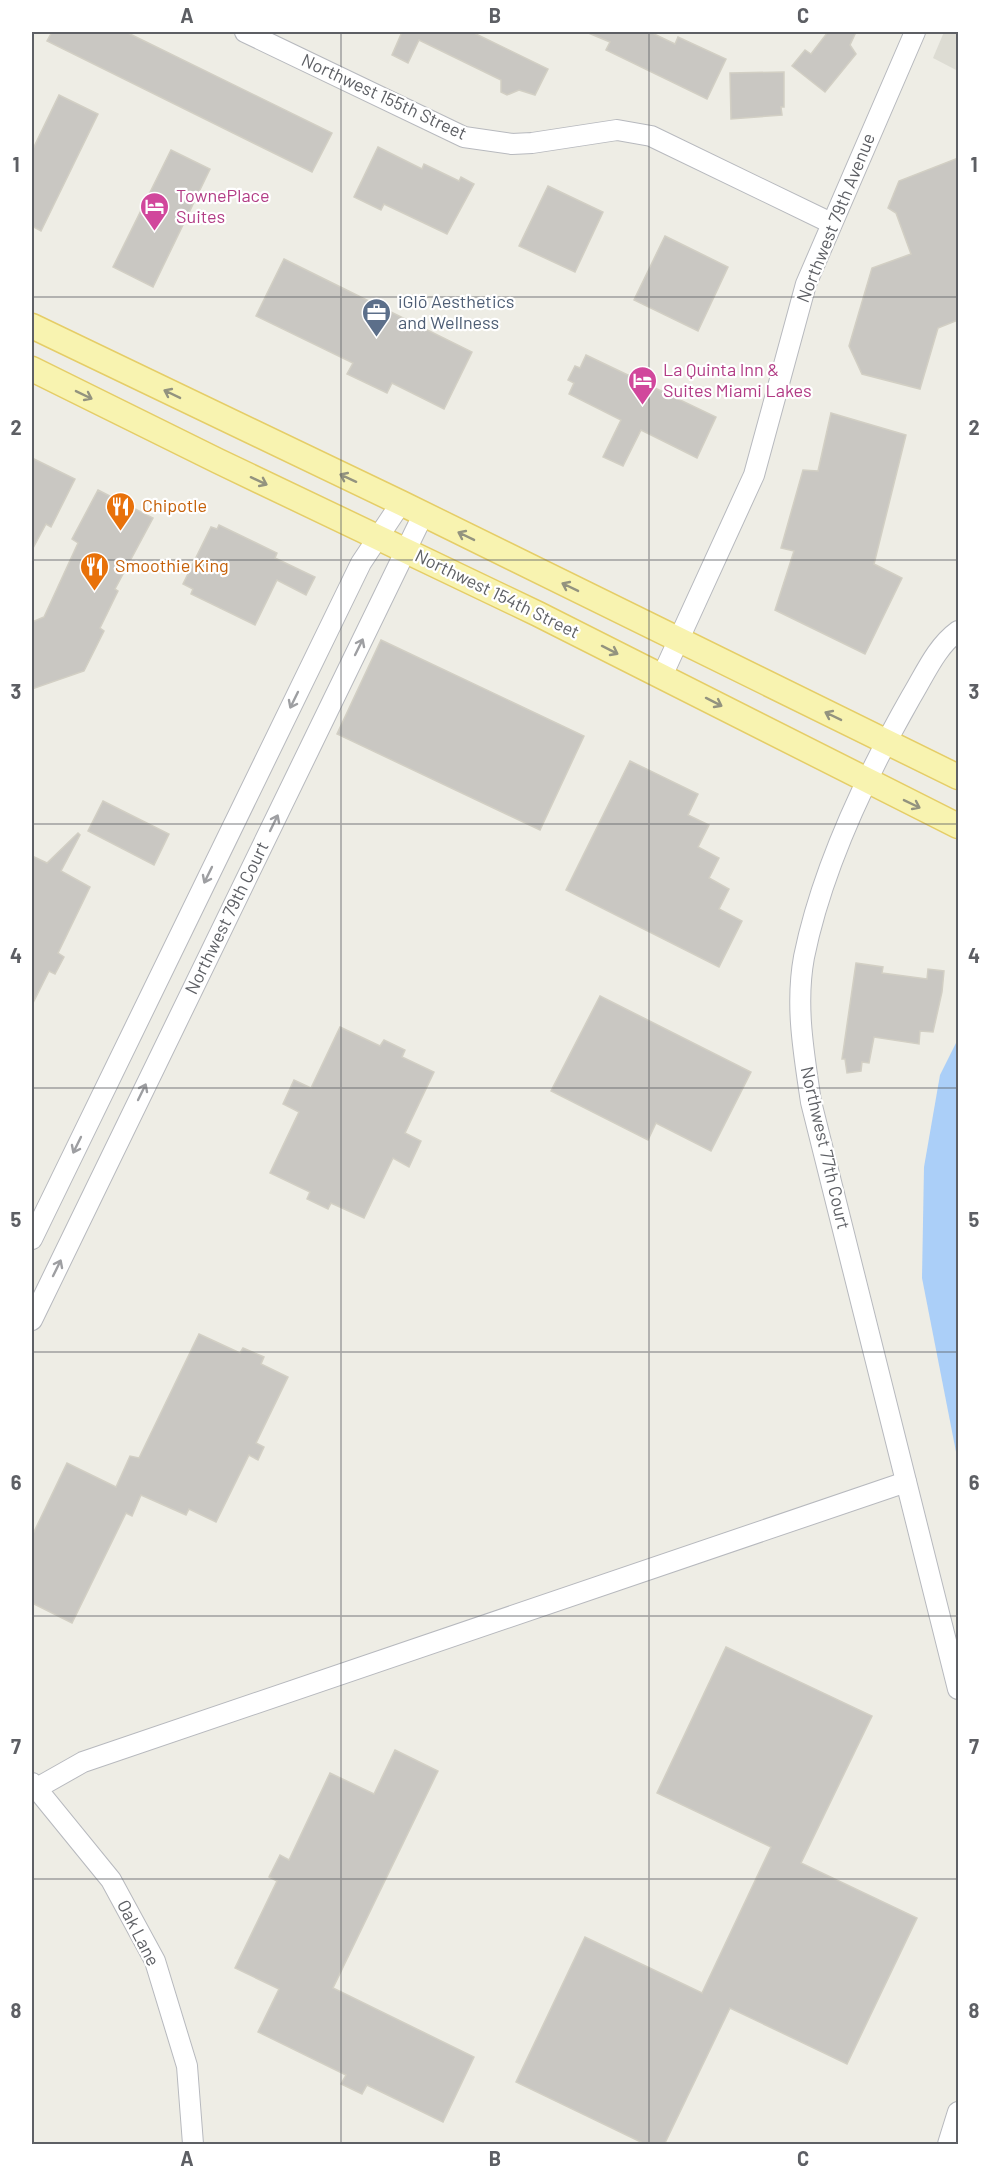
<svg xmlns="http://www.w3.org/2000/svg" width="990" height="2176" font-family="Barlow,sans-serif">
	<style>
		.education { fill: #dddcd3 }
		.water { fill: #abcff8 }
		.building { fill: #c9c7c2; stroke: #d2cfc4; stroke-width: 1.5 }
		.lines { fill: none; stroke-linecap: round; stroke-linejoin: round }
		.minor-casing { stroke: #b7b9be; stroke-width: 22 }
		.major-casing { stroke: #e5cd67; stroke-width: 27 }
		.minor { stroke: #fff; stroke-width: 20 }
		.major { stroke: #f8f3b0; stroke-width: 24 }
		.oneway { stroke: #93937f }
		.oneway2 { stroke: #9e9fa2 }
		.grid { fill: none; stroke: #5d5f64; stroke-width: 1.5; stroke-opacity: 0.55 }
		.labels { text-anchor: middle; stroke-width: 4.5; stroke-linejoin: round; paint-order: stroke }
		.street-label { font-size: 18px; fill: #5d5f64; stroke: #fff }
		.hotel-label { font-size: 18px; fill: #b23c85; stroke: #fff; text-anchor: start }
		.service-label { font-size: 18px; fill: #4e5e75; stroke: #fff; text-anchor: start }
		.food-label { font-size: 18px; fill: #c56008; stroke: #fff; text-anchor: start }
		.neatline { fill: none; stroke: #5d5f64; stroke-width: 2 }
		.grid-label { font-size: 20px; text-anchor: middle; font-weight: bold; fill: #5d5f64 }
	</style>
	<rect width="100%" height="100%" fill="#eeede5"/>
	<path class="education" d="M 944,32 L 958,32 L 958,71 L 933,58 Z"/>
	<path class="water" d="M 958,1039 L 958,1462 L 922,1278 L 924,1167 L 940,1075 Z"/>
	<g class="building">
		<path d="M 52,32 L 126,32 L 332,133 L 312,172 L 47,41 Z"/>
		<path d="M 402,32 L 472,32 L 548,69 L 535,95 L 519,90 L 507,95 L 501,92 L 501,80 L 419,40 L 408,63 L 392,55 Z"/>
		<path d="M 586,32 L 650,32 L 675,44 L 678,37 L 726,59 L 707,99 L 606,50 L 610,42 Z"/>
		<path d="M 828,32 L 856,32 L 850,45 L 856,54 L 825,92 L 792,66 L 805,50 L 811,54 Z"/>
		<path d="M 784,72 L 784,107 L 781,107 L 782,115 L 731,119 L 730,73 Z"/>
		<path d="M 59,95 L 98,114 L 41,231 L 32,226 L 32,151 Z"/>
		<path d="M 378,147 L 422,169 L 424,164 L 459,181 L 461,177 L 474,184 L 447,234 L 384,204 L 381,210 L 354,197 Z"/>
		<path d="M 171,150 L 210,169 L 153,287 L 113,267 Z"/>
		<path d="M 958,158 L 958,320 L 938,328 L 920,389 L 862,374 L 849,346 L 872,268 L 911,254 L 896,213 L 888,208 L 899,181 Z"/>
		<path d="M 548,186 L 603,212 L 575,272 L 519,246 Z"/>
		<path d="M 665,236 L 728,267 L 698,331 L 634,300 Z"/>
		<path d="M 284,259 L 472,352 L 444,409 L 392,383 L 387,393 L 347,374 L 353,363 L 256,316 Z"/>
		<path d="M 586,355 L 716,417 L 697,458 L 641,430 L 623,466 L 603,457 L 621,420 L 569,394 L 574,383 L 568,380 L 575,366 L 580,368 Z"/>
		<path d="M 831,413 L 906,435 L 874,564 L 902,578 L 865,654 L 775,610 L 794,551 L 781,548 L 803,470 L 818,471 Z"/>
		<path d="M 32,458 L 75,479 L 51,527 L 46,524 L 32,550 Z"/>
		<path d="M 98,490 L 153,518 L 115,589 L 118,591 L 100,628 L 104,631 L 84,671 L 32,689 L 32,622 L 44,617 L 78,543 L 72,539 Z"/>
		<path d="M 219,525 L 277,553 L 275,558 L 315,577 L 306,595 L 277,580 L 255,625 L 191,594 L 193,589 L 183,584 L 211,527 L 217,529 Z"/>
		<path d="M 381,640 L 584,736 L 540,830 L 337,734 Z"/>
		<path d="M 630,761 L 698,794 L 688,815 L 709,825 L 698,847 L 719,858 L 709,878 L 729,889 L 719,909 L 742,921 L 719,967 L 566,890 Z"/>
		<path d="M 103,801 L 169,834 L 154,865 L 88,831 Z"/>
		<path d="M 78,833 L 80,835 L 61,871 L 90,887 L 58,953 L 64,957 L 55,974 L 49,971 L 32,1005 L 32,856 L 47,863 Z"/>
		<path d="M 856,963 L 883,967 L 882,973 L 927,979 L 928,969 L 944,971 L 942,992 L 933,1032 L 920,1031 L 919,1044 L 874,1037 L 869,1063 L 862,1062 L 861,1071 L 847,1073 L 845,1059 L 842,1059 Z"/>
		<path d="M 600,996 L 751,1072 L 711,1151 L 656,1123 L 648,1140 L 551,1091 Z"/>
		<path d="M 340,1027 L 380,1046 L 384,1040 L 405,1050 L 402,1057 L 434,1072 L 405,1133 L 421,1141 L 409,1167 L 393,1158 L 364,1218 L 331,1203 L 328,1209 L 307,1199 L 310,1192 L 270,1173 L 299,1112 L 283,1104 L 294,1080 L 311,1088 Z"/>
		<path d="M 199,1334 L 240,1353 L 243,1348 L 264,1357 L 261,1364 L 288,1377 L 256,1443 L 264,1447 L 258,1460 L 249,1455 L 216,1522 L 189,1509 L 186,1515 L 141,1495 L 132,1516 L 126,1513 L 72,1623 L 32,1603 L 32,1536 L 67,1463 L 116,1487 L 130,1456 L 139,1458 Z"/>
		<path d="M 726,1647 L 872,1716 L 801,1863 L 917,1918 L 847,2064 L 730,2008 L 664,2145 L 647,2145 L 516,2082 L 585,1937 L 702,1993 L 771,1847 L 657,1793 Z"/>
		<path d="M 395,1750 L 438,1771 L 333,1988 L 474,2057 L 443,2122 L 367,2085 L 362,2094 L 341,2084 L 346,2075 L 258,2032 L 279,1989 L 235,1968 L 277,1881 L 269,1877 L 280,1855 L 289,1860 L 330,1773 L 374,1794 Z"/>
	</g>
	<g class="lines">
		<defs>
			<g id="minor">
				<path d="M 245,32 L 464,137 L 512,144 L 532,143 L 617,130 L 651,136 L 831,223"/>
				<path d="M 958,631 C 936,647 925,674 911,697 C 866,776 822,868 804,957 C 795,1006 804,1054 811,1102 L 958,1689"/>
				<path d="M 662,676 L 754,475 L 806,284 L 915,32"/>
				<path d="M 32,1239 L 361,563 L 401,503"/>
				<path d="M 32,1320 L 423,515"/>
				<path d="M 32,1783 L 111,1880 L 155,1961 L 187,2066 L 193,2144"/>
				<path d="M 37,1788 L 83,1762 L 906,1482"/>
				<path d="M 948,2144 L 958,2112"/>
			</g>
			<g id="major">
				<path d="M 32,326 L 401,503 L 958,777"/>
				<path d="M 32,369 L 218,461 L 538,614 L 958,826"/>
			</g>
		</defs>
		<use href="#minor" class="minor-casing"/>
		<use href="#major" class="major-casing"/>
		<use href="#minor" class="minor"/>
		<use href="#major" class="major"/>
	</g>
	<defs><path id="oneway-shaft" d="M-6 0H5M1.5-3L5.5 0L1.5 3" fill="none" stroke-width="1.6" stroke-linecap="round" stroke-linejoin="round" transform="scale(1.5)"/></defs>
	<g class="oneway">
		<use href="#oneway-shaft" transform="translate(172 394) rotate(-154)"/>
		<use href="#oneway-shaft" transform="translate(84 395) rotate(26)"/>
		<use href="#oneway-shaft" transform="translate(348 478) rotate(-155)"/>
		<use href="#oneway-shaft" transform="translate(259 481) rotate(25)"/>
		<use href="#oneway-shaft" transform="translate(466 536) rotate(-154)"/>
		<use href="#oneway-shaft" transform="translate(570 587) rotate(-154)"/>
		<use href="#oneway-shaft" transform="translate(610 650) rotate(27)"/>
		<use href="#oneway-shaft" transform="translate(714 702) rotate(27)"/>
		<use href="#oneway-shaft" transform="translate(833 716) rotate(-154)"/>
		<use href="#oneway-shaft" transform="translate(912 804) rotate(26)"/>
	</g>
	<g class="oneway2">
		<use href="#oneway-shaft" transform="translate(359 647) rotate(-64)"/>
		<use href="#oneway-shaft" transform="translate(294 700) rotate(116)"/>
		<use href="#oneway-shaft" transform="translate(274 823) rotate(-64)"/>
		<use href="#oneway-shaft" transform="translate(208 875) rotate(116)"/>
		<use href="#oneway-shaft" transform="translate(142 1092) rotate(-64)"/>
		<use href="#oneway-shaft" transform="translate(77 1145) rotate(116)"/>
		<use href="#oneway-shaft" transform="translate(57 1268) rotate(-64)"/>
	</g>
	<path class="grid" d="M 341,32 L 341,2144M 649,32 L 649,2144M 32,297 L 958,297M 32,560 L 958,560M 32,824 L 958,824M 32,1088 L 958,1088M 32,1352 L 958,1352M 32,1616 L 958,1616M 32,1879 L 958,1879"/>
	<defs>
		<symbol id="hotel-pin" viewBox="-11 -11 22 30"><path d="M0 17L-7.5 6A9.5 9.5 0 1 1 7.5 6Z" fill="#d1479c" stroke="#fff"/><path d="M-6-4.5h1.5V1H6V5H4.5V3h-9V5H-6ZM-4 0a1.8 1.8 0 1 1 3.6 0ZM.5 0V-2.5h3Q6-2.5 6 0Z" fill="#fff"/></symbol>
		<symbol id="office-pin" viewBox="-11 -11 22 30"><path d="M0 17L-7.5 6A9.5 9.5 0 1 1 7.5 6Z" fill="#5c6f8a" stroke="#fff"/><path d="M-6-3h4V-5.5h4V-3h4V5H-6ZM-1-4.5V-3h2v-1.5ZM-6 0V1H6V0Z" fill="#fff"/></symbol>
		<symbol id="restaurant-pin" viewBox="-11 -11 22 30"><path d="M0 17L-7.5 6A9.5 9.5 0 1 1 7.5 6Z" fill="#e8710a" stroke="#fff"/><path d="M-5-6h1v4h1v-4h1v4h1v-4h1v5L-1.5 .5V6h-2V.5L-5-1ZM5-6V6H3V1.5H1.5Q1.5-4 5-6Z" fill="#fff"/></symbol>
	</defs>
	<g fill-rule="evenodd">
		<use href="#hotel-pin" x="138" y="190" width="33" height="45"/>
		<use href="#office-pin" x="360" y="296" width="33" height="45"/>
		<use href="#hotel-pin" x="626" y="364" width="33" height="45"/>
		<use href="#restaurant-pin" x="104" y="490" width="33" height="45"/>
		<use href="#restaurant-pin" x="78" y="550" width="33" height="45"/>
	</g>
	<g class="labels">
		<g class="street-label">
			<text transform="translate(384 97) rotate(25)" y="6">Northwest 155th Street</text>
			<text transform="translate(836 218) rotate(-68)" y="6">Northwest 79th Avenue</text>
			<text transform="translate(497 594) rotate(26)" y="6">Northwest 154th Street</text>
			<text transform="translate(227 918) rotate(-64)" y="6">Northwest 79th Court</text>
			<text transform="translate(825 1148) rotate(77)" y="6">Northwest 77th Court</text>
			<text transform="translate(138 1933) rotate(63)" y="6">Oak Lane</text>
		</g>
		<g class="hotel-label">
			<text x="176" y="202">TownePlace<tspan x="176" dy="21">Suites</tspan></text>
			<text x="663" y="376">La Quinta Inn &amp;<tspan x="663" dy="21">Suites Miami Lakes</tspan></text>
		</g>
		<g class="service-label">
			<text x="398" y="308">iGlō Aesthetics<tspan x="398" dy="21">and Wellness</tspan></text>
		</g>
		<g class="food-label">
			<text x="142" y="512">Chipotle</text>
			<text x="115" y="572">Smoothie King</text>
		</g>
	</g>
	<rect width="990" height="2176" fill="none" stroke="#ffffff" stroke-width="66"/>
	<rect x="33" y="33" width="924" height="2110" class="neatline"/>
	<g class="grid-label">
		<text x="187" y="23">A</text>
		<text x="495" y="23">B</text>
		<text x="803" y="23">C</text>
		<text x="16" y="172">1</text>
		<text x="974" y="172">1</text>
		<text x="16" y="435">2</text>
		<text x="974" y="435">2</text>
		<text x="16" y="699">3</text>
		<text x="974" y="699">3</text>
		<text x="16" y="963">4</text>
		<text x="974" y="963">4</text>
		<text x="16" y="1227">5</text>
		<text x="974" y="1227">5</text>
		<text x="16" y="1490">6</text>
		<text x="974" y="1490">6</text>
		<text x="16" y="1754">7</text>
		<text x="974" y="1754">7</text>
		<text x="16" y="2018">8</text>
		<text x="974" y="2018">8</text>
		<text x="187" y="2166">A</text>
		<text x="495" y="2166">B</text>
		<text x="803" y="2166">C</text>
	</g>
</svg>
